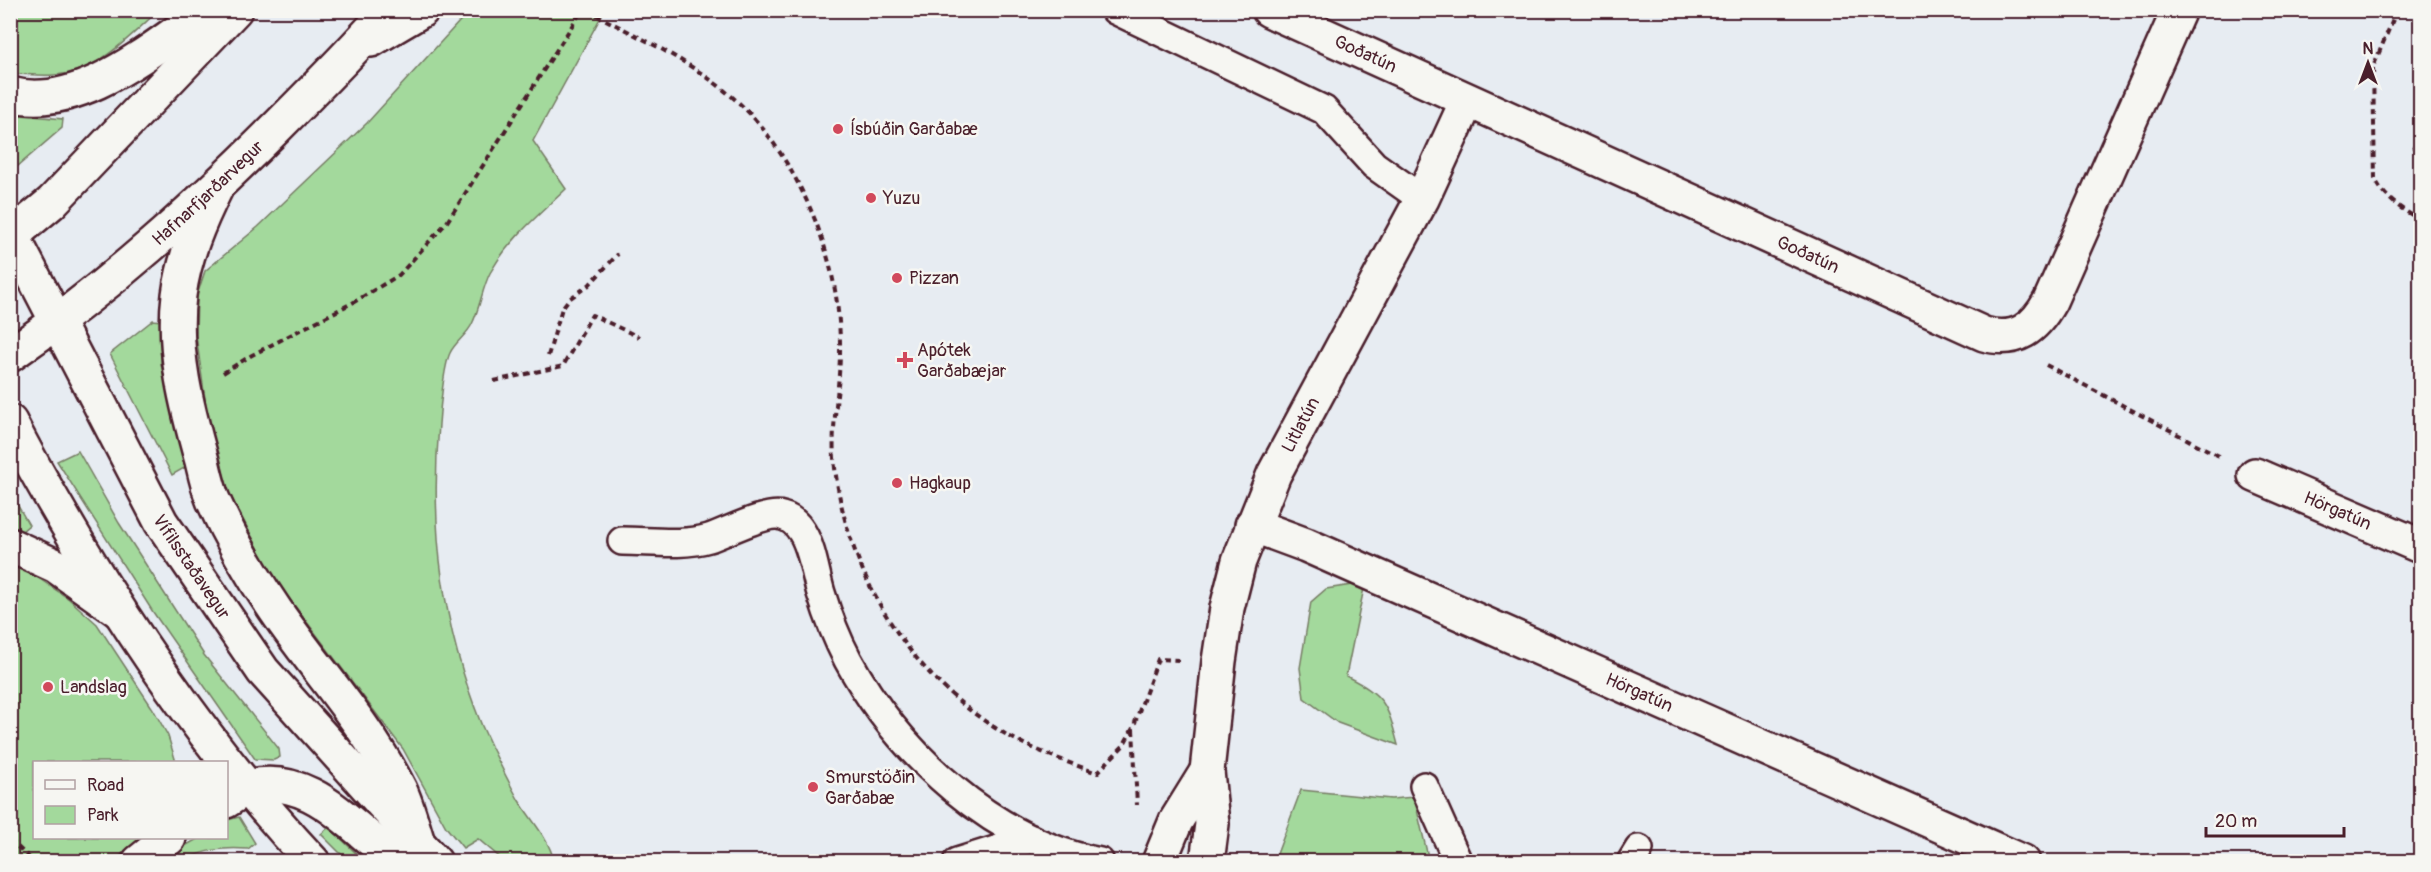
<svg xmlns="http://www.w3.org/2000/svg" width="2431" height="872" font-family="Pangolin,sans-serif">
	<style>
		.green { fill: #a3d99c; stroke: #767c64; stroke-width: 1.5 }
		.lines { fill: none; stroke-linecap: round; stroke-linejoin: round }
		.lane-casing { stroke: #4a1f2b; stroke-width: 32 }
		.street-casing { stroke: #4a1f2b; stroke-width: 38 }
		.secondary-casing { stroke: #4a1f2b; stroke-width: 38 }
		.primary-casing { stroke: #4a1f2b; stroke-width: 38 }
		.path { stroke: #4a1f2b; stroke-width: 4; stroke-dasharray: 6 4.5; stroke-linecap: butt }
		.lane { stroke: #f6f6f2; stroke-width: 27 }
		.street { stroke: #f6f6f2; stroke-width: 33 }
		.secondary { stroke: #f6f6f2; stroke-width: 33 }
		.primary { stroke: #f6f6f2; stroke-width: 33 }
		.poi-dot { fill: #d1495b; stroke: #f6f6f2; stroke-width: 2 }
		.labels { text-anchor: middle; stroke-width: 5; stroke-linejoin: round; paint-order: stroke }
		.street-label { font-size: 18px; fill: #4a1f2b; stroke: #f6f6f2 }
		.poi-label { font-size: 18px; fill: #4a1f2b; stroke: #f6f6f2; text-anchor: start }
	</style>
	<rect width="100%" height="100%" fill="#e7ecf2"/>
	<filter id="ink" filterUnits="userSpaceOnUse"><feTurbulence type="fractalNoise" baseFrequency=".0167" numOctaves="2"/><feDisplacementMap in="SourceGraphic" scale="12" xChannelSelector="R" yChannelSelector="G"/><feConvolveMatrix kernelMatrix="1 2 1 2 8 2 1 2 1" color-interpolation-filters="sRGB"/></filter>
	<g filter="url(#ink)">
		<g class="green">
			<path d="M 11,10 L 158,10 L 158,11 C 128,38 96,74 53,75 C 39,76 24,74 11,74 Z"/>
			<path d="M 469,11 L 604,11 L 533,141 L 566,189 C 539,215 509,239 490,273 C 482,289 480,308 472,324 C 467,335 455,342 450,353 C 444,366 440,408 439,424 C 430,530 442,627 482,726 C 493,751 505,775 518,799 C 530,819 549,838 554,861 L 504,861 L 478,839 L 463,848 L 446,827 L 403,749 L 275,580 L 229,493 L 208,420 L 196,335 L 197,295 L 205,271 L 258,227 L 367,123 Z"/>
			<path d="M 11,114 L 63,119 L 62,128 L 18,166 L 11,153 Z"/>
			<path d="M 153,320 L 161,321 L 161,364 L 186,467 L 172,475 L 110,354 Z"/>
			<path d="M 78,451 L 119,523 L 204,655 L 279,749 L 280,757 L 274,760 L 255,759 L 153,612 L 57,461 Z"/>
			<path d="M 10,492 L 29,525 L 22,531 L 11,526 Z"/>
			<path d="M 11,566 L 31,573 L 69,599 L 97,624 L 153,709 L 168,736 L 176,762 L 34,762 L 34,838 L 142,838 L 113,861 L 11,862 Z"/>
			<path d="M 1365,583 L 1346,676 C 1385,696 1387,703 1398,745 L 1338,723 L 1304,698 L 1300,668 L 1311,602 L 1326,589 Z"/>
			<path d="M 1301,790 L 1391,799 L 1414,797 L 1429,861 L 1274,862 Z"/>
			<path d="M 239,817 L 255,843 L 248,849 C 221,847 206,850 180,861 L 175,858 L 176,851 L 199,838 L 226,838 L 227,820 Z"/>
			<path d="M 329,827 L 364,861 L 348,861 L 321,834 Z"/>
		</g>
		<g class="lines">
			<defs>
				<g id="lane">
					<path d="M 1115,10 L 1324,110 L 1374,165 L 1422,199"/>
					<path d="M 622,541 C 650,541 682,546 709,538 C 725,533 767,511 782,516 C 791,518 797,524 802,532 C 813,550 815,574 821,593 C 828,616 837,639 848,660 C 899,754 993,841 1100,862"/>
					<path d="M 1424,786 L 1458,862"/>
					<path d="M 957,862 L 1031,839"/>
					<path d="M 1631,862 L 1639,849"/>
				</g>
				<g id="street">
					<path id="s1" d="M 1269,10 L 1984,334 C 2017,343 2035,328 2050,301 L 2179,10"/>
					<path id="s2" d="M 2255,475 L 2420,546"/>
					<path id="s3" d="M 1252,525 L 1306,545 L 2023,862"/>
					<path d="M 226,801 L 248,787"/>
					<path d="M 139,862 L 169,838"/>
					<path d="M 1159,862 L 1176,821 L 1207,771"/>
					<path id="s4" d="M 1207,862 L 1212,824 L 1207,771 L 1219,661 L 1227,608 L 1239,561 L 1274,474 L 1422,199 L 1467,101"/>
				</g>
				<g id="secondary">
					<path id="s5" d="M 10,231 L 161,522 L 263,671 L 435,862"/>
					<path d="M 10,422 C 32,466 57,508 82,550 C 149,662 224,767 313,862"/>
					<path d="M 248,787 C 312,771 352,830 400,862"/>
				</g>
				<g id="primary">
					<path d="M 371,40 L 422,10"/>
					<path d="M 10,94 C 80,113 154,46 208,10"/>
					<path d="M 216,188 C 199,222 184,257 179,295 C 172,350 187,408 202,461 C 205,474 208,488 213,500 C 230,538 252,576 276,611 C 317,671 367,724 400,790 C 408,807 413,828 419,846"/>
					<path d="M 10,237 L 51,203 L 235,10"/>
					<path id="s6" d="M 10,355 C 108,288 195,209 278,126 C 316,88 353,51 389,10"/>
					<path d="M 10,545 L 56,566 L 119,611"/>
				</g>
			</defs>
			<use href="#lane" class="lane-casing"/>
			<use href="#street" class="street-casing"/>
			<use href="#secondary" class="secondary-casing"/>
			<use href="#primary" class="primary-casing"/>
			<g class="path">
				<path d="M 587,10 C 651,44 722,74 767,134 C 818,203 846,288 839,374 C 837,402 832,429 834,458 C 844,574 914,687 1018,741 C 1044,754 1070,763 1097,773 L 1123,746 L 1133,728 L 1158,659 L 1179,660"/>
				<path d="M 2397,10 L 2373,67 L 2375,179 C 2384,197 2402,211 2420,219"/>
				<path d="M 2413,149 L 2420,138"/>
				<path d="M 548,356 L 562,308 L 569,299 L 589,285 L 618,254"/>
				<path d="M 2046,365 L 2219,456"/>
				<path d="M 223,373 L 252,355 L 354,302 L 399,275 L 447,222 L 582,10"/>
				<path d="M 494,381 L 563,366 L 592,315 L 639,337"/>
				<path d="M 1133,729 L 1137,805"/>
				<path d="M 10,840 L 34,862"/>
			</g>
			<use href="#lane" class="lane"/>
			<use href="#street" class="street"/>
			<use href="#secondary" class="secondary"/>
			<use href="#primary" class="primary"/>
		</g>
	</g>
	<g class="poi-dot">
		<circle cx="838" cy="129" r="6"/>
		<circle cx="871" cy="198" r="6"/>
		<circle cx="897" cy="278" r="6"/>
		<path d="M902 351h6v6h6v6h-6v6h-6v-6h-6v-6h6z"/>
		<circle cx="897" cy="483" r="6"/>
		<circle cx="48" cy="687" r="6"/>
		<circle cx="813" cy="787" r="6"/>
	</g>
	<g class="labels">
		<g class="street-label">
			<text dy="6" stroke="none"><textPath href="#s1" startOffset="106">Goðatún</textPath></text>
			<text dy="6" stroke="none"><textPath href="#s6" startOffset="256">Hafnarfjarðarvegur</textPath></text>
			<text dy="6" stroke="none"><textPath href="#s1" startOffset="592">Goðatún</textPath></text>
			<text dy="6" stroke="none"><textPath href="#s4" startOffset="454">Litlatún</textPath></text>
			<text dy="6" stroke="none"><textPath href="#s2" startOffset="90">Hörgatún</textPath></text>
			<text dy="6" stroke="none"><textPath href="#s5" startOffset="382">Vífilsstaðavegur</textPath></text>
			<text dy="6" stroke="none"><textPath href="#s3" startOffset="422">Hörgatún</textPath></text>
		</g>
		<g class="poi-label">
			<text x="850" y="135">Ísbúðin Garðabæ</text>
			<text x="883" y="204">Yuzu</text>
			<text x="909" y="284">Pizzan</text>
			<text x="917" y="356">Apótek<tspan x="917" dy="21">Garðabæjar</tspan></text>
			<text x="909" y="489">Hagkaup</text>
			<text x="60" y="693">Landslag</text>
			<text x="825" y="783">Smurstöðin<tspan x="825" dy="21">Garðabæ</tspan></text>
		</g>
	</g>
	<rect width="2431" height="872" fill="none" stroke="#f6f6f2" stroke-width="36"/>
	<rect x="18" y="18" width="2395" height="836" fill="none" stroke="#4a1f2b" stroke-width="2" filter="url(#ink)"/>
	<rect x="33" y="761" width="195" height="78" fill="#f6f6f2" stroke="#b1a0a2" stroke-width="1.5"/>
	<rect x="45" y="780" width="30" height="9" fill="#f6f6f2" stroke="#b1a0a2" stroke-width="1.5"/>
	<text x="87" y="791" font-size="18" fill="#4a1f2b">Road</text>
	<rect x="45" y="806" width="30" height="18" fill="#a3d99c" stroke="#b1a0a2" stroke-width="1.5"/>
	<text x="87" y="821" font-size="18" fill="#4a1f2b">Park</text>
	<g transform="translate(2368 63)" stroke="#f6f6f2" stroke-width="4.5" paint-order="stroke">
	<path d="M0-4.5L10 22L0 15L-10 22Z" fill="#4a1f2b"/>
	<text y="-9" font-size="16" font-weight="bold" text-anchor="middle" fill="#4a1f2b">N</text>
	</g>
	<path d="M2206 827v9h138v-9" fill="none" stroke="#4a1f2b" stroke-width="3"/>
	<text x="2215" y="827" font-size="18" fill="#4a1f2b" stroke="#f6f6f2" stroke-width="4.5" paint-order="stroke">20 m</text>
</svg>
